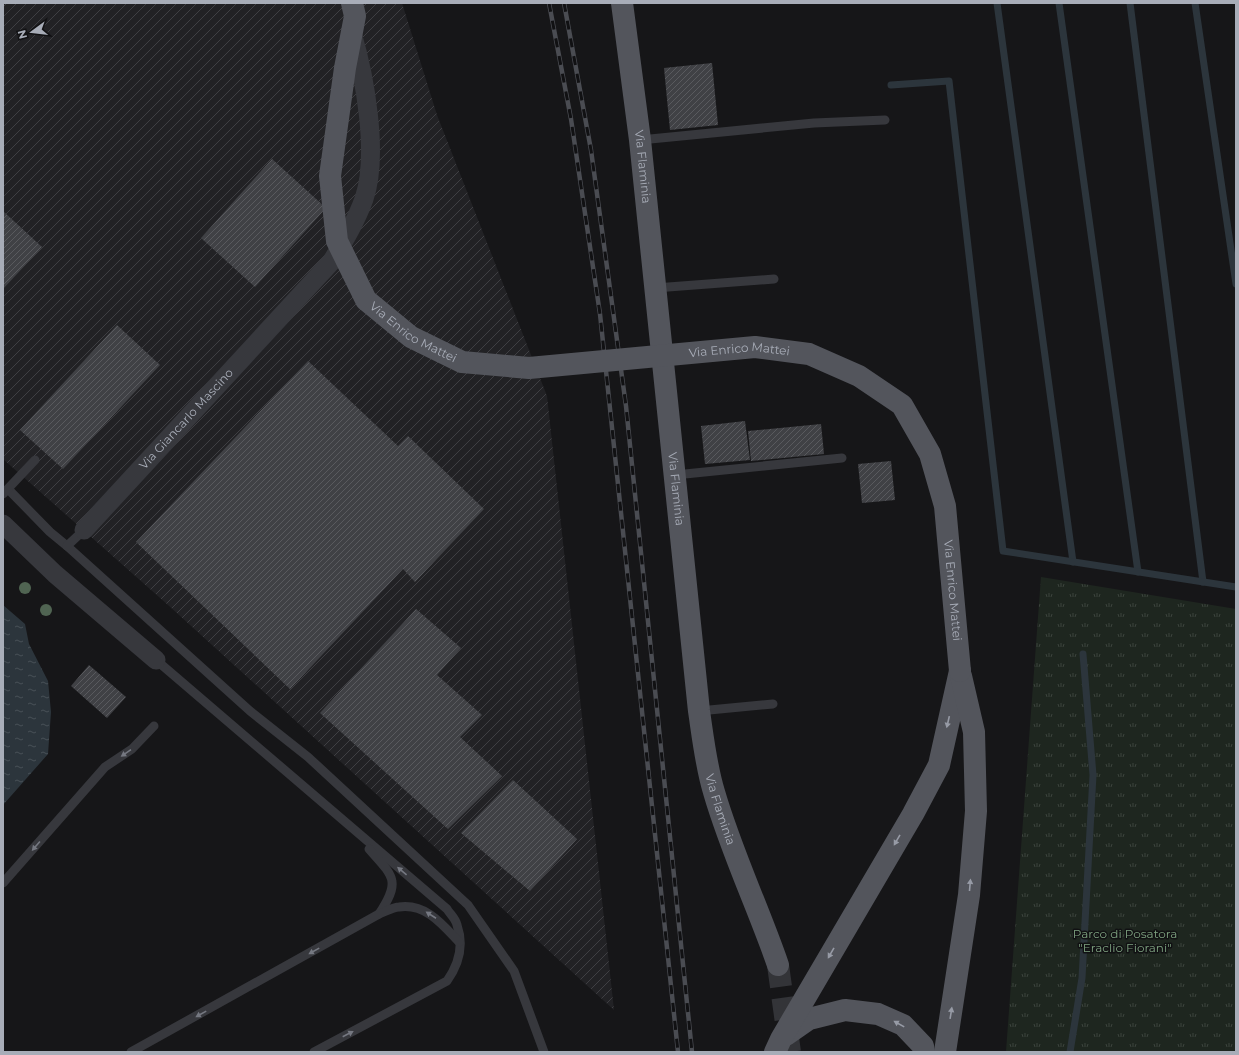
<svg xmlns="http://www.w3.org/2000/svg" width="1239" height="1055" font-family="Montserrat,sans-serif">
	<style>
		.industrial { fill: url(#industrial-furrows) }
		.grass { fill: url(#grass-tufts) }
		.water { fill: url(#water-ripples) }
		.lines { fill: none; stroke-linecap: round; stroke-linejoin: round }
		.stream { stroke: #2c353c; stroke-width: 7 }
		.building { fill: url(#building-hatch) }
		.primary-tunnel { stroke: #333438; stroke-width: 22; stroke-dasharray: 22 11; stroke-linecap: butt }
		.lane { stroke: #37383d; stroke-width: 9 }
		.street { stroke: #37383d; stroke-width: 19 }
		.primary { stroke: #53555c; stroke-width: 22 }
		.rail-casing { stroke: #4a4c52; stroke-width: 4.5 }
		.rail { stroke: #111113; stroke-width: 3; stroke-dasharray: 9; stroke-linecap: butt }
		.primary-bridge { stroke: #53555c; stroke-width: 22 }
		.tree { fill: #506452 }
		.oneway { fill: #979ba6 }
		.oneway2 { fill: #757881 }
		.labels { text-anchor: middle; stroke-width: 3; stroke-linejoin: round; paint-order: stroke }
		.street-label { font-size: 12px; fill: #a8adb8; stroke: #111113 }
		.park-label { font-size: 12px; fill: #7fa381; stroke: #111113 }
	</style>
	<defs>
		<pattern id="industrial-furrows" width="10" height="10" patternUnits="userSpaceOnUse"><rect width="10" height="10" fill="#222225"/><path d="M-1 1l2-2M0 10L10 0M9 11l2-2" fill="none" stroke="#3f3f43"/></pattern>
		<pattern id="grass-tufts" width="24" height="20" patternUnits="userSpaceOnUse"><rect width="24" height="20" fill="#1e261f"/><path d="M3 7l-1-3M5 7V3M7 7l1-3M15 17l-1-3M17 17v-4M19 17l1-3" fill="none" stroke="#3c433d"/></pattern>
		<pattern id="water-ripples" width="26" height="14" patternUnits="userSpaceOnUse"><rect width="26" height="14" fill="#2c353c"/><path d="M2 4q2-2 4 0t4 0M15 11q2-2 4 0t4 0" fill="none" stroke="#485056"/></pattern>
		<pattern id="building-hatch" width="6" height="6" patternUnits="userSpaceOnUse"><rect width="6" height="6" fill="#404145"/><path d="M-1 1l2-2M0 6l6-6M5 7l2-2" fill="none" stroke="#595a5e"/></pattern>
	</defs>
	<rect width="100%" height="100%" fill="#161618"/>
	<path class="industrial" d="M 3,3 L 402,3 L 437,115 L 547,396 L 614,1010 L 168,605 L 3,459 Z"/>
	<path class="grass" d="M 1041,577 L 1236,609 L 1236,1052 L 1006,1052 Z"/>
	<path class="water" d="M 3,605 L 25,624 L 29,644 L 48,681 L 51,712 L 48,754 L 3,805 Z"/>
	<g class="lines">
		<g class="stream">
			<path d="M 997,3 L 1073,562"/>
			<path d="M 1059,3 L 1138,572"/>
			<path d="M 1130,3 L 1203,582"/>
			<path d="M 1195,3 L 1236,284"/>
			<path d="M 891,85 L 949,81 L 1003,551 L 1236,587"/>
			<path d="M 1070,1052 L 1082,978 L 1093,775 L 1083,654"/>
		</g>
	</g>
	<g class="building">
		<path d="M 712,63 L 718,125 L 670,130 L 664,68 Z"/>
		<path d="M 272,159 L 326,208 L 255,287 L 201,238 Z"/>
		<path d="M 3,211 L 42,247 L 3,289 Z"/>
		<path d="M 117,325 L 160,365 L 63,469 L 20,430 Z"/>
		<path d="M 308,361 L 398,446 L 408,436 L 484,509 L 415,582 L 403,569 L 290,689 L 136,542 Z"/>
		<path d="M 745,421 L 750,460 L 705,464 L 701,426 Z"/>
		<path d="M 821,424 L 824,454 L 751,461 L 748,431 Z"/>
		<path d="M 891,461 L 895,500 L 862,503 L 858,464 Z"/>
		<path d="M 416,609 L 461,648 L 437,675 L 482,715 L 460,737 L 502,776 L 448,829 L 320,713 Z"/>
		<path d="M 89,665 L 126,697 L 107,718 L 71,686 Z"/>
		<path d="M 513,780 L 577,839 L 530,891 L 461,833 Z"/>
	</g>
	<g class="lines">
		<path class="primary-tunnel" d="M 778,965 L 790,1052"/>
		<g class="lane">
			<path d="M 640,140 L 814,123 L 885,120"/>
			<path d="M 655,288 L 774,279"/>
			<path d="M 675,475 L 842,458"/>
			<path d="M 8,489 L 50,532 L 67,546"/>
			<path d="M 3,494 L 35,460"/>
			<path d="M 84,530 L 67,546 L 250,711 L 308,757 L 468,905 L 514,971 L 544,1052"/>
			<path d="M 156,660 L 447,909 C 450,914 456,919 457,925 C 464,945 459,964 447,981 L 314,1052"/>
			<path d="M 699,711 L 773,704"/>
			<path d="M 369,849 C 394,877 401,881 379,914"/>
			<path d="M 3,883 L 105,767 L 132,749 L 154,726"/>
			<path d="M 131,1052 L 379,914 C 385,912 393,907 399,907 C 426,903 443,925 459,942"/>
		</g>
		<g class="street">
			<path d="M 3,524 L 55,574 L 156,660"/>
			<path id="s1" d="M 84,530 L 332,261 C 344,241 356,221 364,199 C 379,155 365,77 352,33"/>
		</g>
		<g class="primary">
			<path id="s2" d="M 622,3 L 640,140 L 699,711 C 703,738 706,766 714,792 C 731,851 758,907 778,965"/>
			<path d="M 786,1035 L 809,1019 L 845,1010 L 878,1014 L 903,1025 L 923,1046 L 924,1052"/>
			<path d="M 775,1052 L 781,1039 L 913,814 L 939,765 L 960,671"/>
			<path d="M 945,1052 L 969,895 L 976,811 L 974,732 L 961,676"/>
		</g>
		<defs>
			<g id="rail">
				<path d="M 549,3 L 571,119 L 600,314 L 678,1052"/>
				<path d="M 564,3 L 591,150 L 626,406 L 692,1052"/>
			</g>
		</defs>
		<use href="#rail" class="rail-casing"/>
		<use href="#rail" class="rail"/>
		<path class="primary-bridge" id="s3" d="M 352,3 L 355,16 L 345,68 L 330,176 L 337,241 L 366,300 L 411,337 L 462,362 L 529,368 L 755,347 L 809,354 L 859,376 L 902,405 L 930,454 L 945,506 L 960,671"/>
	</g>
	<g class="tree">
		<circle cx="25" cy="588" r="6"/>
		<circle cx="46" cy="610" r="6"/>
	</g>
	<defs><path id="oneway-solid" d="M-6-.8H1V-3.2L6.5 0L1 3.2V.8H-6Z"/></defs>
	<g class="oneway">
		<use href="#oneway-solid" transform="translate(948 722) rotate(103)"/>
		<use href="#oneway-solid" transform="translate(897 840) rotate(120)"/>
		<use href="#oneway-solid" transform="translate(970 885) rotate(-85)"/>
		<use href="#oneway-solid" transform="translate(831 953) rotate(120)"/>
		<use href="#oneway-solid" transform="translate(951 1013) rotate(-81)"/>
		<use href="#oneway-solid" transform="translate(899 1024) rotate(-151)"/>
	</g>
	<g class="oneway2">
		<use href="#oneway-solid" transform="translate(126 753) rotate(146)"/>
		<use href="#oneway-solid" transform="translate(36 846) rotate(131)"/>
		<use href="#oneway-solid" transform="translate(402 871) rotate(-140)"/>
		<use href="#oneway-solid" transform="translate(431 915) rotate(-147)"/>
		<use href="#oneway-solid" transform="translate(314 951) rotate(151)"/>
		<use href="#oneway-solid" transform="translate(201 1014) rotate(151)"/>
		<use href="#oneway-solid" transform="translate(348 1034) rotate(-27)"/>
	</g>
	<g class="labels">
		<g class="street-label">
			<text dy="4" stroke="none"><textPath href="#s2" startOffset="165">Via Flaminia</textPath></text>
			<text dy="4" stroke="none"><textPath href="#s3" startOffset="364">Via Enrico Mattei</textPath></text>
			<text dy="4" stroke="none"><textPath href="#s3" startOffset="700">Via Enrico Mattei</textPath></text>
			<text dy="4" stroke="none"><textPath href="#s1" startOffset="151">Via Giancarlo Mascino</textPath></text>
			<text dy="4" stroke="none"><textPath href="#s2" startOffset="489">Via Flaminia</textPath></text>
			<text dy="4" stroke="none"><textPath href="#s3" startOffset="1072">Via Enrico Mattei</textPath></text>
			<text dy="4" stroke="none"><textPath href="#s2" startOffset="813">Via Flaminia</textPath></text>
		</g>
		<g class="park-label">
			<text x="1125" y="938">Parco di Posatora<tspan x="1125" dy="14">"Eraclio Fiorani"</tspan></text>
		</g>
	</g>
	<rect width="1239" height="1055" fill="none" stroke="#a8adb8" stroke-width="8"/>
	<g transform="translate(32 32) rotate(255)" stroke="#111113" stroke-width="3" paint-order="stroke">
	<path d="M0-3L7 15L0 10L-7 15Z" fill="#a8adb8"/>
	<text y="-6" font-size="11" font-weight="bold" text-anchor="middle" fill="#a8adb8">N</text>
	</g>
</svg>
